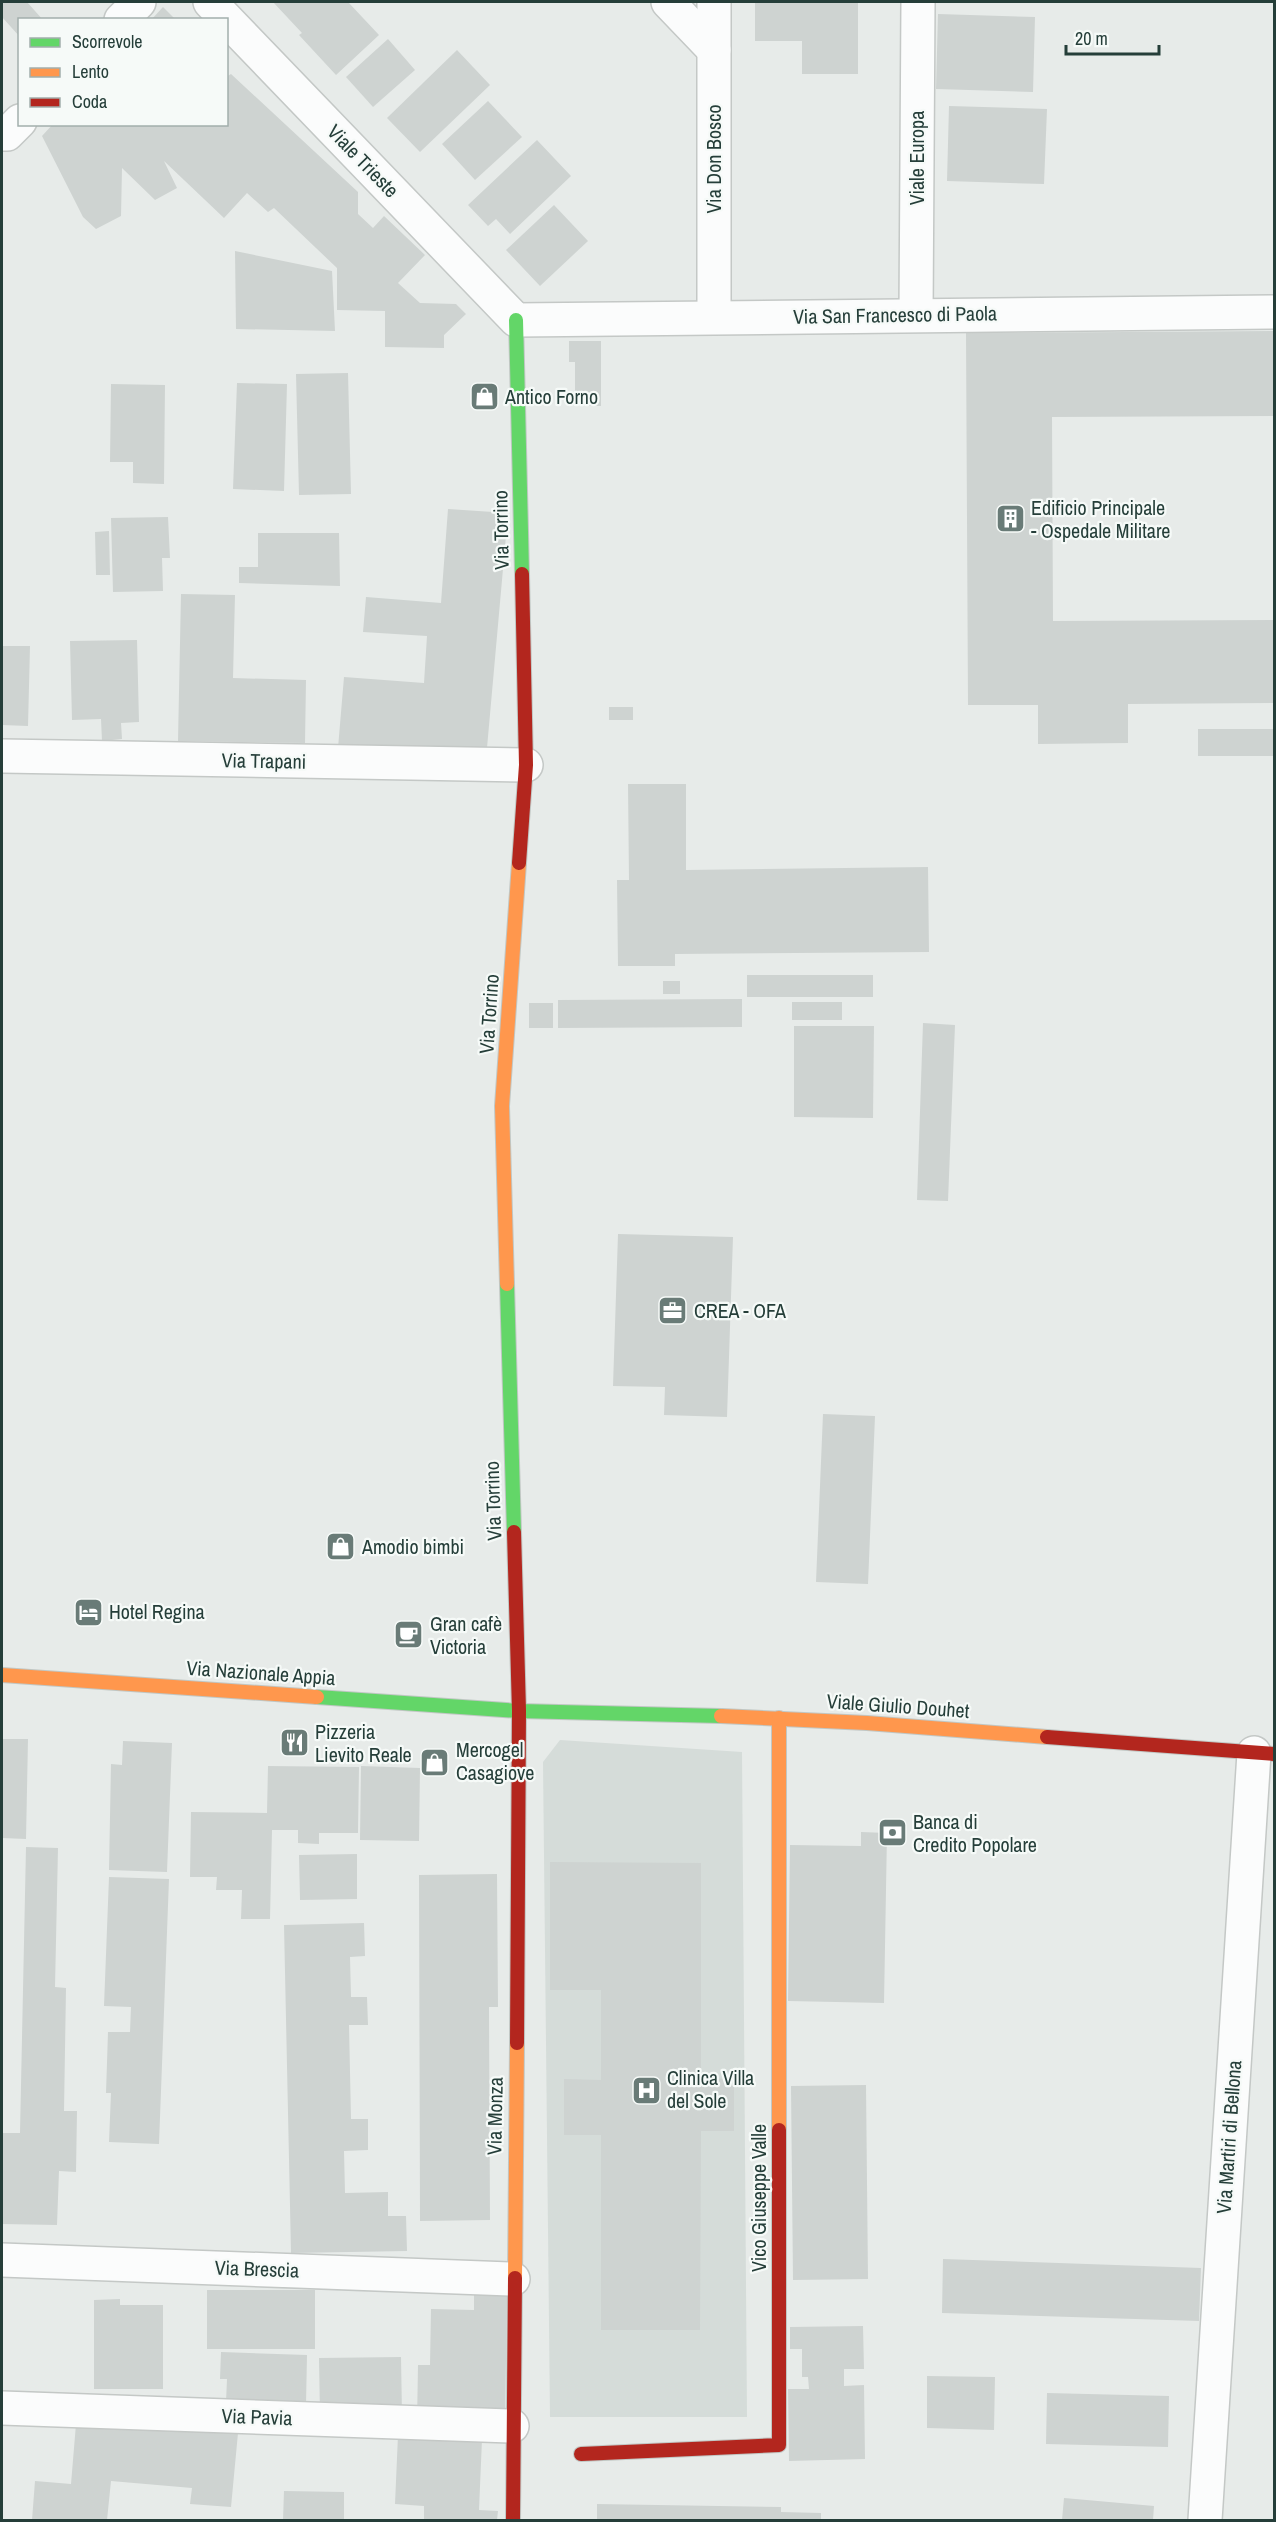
<svg xmlns="http://www.w3.org/2000/svg" width="1276" height="2522" font-family="'Archivo Narrow',sans-serif">
	<style>
		.built { fill: #d5dcd9 }
		.building { fill: #ced3d1 }
		.lines { fill: none; stroke-linecap: round; stroke-linejoin: round }
		.street-casing { stroke: #c4c8c6; stroke-width: 36 }
		.fast-casing { stroke: #c1c7c4; stroke-width: 16 }
		.slow-casing { stroke: #c1c7c4; stroke-width: 16 }
		.jam-casing { stroke: #c1c7c4; stroke-width: 16 }
		.street { stroke: #fbfcfc; stroke-width: 33 }
		.fast { stroke: #63d668; stroke-width: 14 }
		.slow { stroke: #ff974d; stroke-width: 14 }
		.jam { stroke: #b3261e; stroke-width: 14 }
		.labels { text-anchor: middle; stroke-width: 4.5; stroke-linejoin: round; paint-order: stroke }
		.street-label { font-size: 20px; fill: #253e39; stroke: #f6faf8 }
		.poi-label { font-size: 20px; fill: #253e39; stroke: #f6faf8; text-anchor: start }
	</style>
	<rect width="100%" height="100%" fill="#e7ebe9"/>
	<path class="built" d="M 560,1740 L 742,1752 L 747,2417 L 550,2417 L 543,1762 Z"/>
	<g class="building">
		<path d="M 2,2 L 27,2 L 43,20 L 20,20 L 20,37 L 2,17 Z"/>
		<path d="M 273,2 L 348,2 L 379,35 L 336,75 L 299,35 L 302,33 Z"/>
		<path d="M 755,2 L 858,2 L 858,74 L 802,74 L 802,41 L 755,41 Z"/>
		<path d="M 163,7 L 176,20 L 151,20 Z"/>
		<path d="M 938,14 L 1035,17 L 1033,92 L 936,89 Z"/>
		<path d="M 388,39 L 415,70 L 373,107 L 346,77 Z"/>
		<path d="M 457,50 L 490,85 L 420,152 L 387,118 Z"/>
		<path d="M 231,74 L 358,192 L 358,214 L 373,228 L 384,216 L 425,255 L 398,283 L 420,303 L 456,304 L 466,314 L 444,335 L 444,348 L 385,347 L 385,311 L 337,310 L 337,268 L 274,208 L 268,212 L 247,193 L 224,218 L 164,161 L 177,188 L 155,200 L 122,168 L 121,216 L 96,229 L 83,217 L 42,136 L 53,124 L 226,124 L 226,77 Z"/>
		<path d="M 488,101 L 522,137 L 475,180 L 442,144 Z"/>
		<path d="M 949,106 L 1047,109 L 1044,184 L 947,181 Z"/>
		<path d="M 537,140 L 571,176 L 510,234 L 496,219 L 488,226 L 468,205 Z"/>
		<path d="M 554,205 L 588,241 L 540,286 L 506,250 Z"/>
		<path d="M 235,251 L 332,271 L 335,331 L 236,329 Z"/>
		<path d="M 1274,331 L 1274,416 L 1052,417 L 1053,621 L 1274,620 L 1274,703 L 1128,704 L 1128,743 L 1038,744 L 1038,705 L 968,705 L 966,333 Z"/>
		<path d="M 569,341 L 601,341 L 601,406 L 575,406 L 575,362 L 569,362 Z"/>
		<path d="M 348,373 L 351,494 L 299,495 L 296,374 Z"/>
		<path d="M 237,383 L 287,384 L 284,491 L 233,489 Z"/>
		<path d="M 111,384 L 165,385 L 164,484 L 133,483 L 133,462 L 110,462 Z"/>
		<path d="M 448,509 L 508,513 L 486,759 L 338,748 L 344,677 L 424,683 L 427,636 L 363,632 L 366,597 L 441,603 Z"/>
		<path d="M 168,517 L 170,558 L 162,558 L 163,591 L 113,592 L 111,518 Z"/>
		<path d="M 109,531 L 110,575 L 96,575 L 95,532 Z"/>
		<path d="M 258,533 L 339,533 L 340,586 L 239,583 L 239,567 L 258,567 Z"/>
		<path d="M 181,594 L 235,595 L 233,678 L 306,680 L 305,743 L 178,741 Z"/>
		<path d="M 137,640 L 139,722 L 121,723 L 122,739 L 102,741 L 101,719 L 72,720 L 70,641 Z"/>
		<path d="M 2,646 L 30,646 L 28,726 L 2,725 Z"/>
		<rect x="609" y="707" width="24" height="13"/>
		<rect x="1198" y="729" width="76" height="27"/>
		<path d="M 628,784 L 686,784 L 686,870 L 928,867 L 929,952 L 675,954 L 675,966 L 618,966 L 617,880 L 629,880 Z"/>
		<rect x="747" y="975" width="126" height="22"/>
		<rect x="663" y="981" width="17" height="13"/>
		<path d="M 742,999 L 742,1027 L 558,1028 L 558,1000 Z"/>
		<rect x="792" y="1002" width="50" height="18"/>
		<rect x="529" y="1003" width="24" height="25"/>
		<path d="M 923,1023 L 955,1025 L 948,1201 L 917,1200 Z"/>
		<path d="M 794,1026 L 874,1026 L 873,1118 L 794,1117 Z"/>
		<path d="M 618,1234 L 733,1237 L 727,1417 L 664,1415 L 665,1387 L 613,1386 Z"/>
		<path d="M 823,1414 L 875,1416 L 868,1584 L 816,1582 Z"/>
		<path d="M 2,1739 L 28,1739 L 26,1839 L 2,1838 Z"/>
		<path d="M 123,1741 L 172,1743 L 167,1872 L 109,1870 L 111,1764 L 122,1765 Z"/>
		<path d="M 268,1766 L 359,1767 L 358,1833 L 319,1833 L 319,1844 L 298,1843 L 298,1830 L 272,1830 L 270,1919 L 241,1919 L 242,1890 L 216,1890 L 217,1877 L 190,1877 L 191,1812 L 267,1813 Z"/>
		<path d="M 361,1766 L 420,1768 L 419,1841 L 360,1840 Z"/>
		<path d="M 861,1832 L 887,1833 L 884,2003 L 788,2001 L 790,1845 L 861,1846 Z"/>
		<path d="M 26,1847 L 58,1848 L 55,1987 L 66,1988 L 64,2111 L 77,2111 L 76,2172 L 59,2171 L 57,2225 L 2,2224 L 2,2133 L 20,2133 Z"/>
		<path d="M 357,1854 L 357,1899 L 300,1900 L 299,1855 Z"/>
		<path d="M 550,1862 L 701,1863 L 701,2078 L 734,2079 L 734,2131 L 701,2131 L 700,2330 L 601,2330 L 601,2135 L 564,2135 L 564,2079 L 601,2080 L 601,1990 L 550,1990 Z"/>
		<path d="M 497,1874 L 498,2007 L 489,2007 L 490,2220 L 420,2221 L 419,1875 Z"/>
		<path d="M 109,1877 L 169,1879 L 159,2144 L 109,2142 L 111,2093 L 106,2093 L 108,2032 L 130,2032 L 131,2007 L 104,2006 Z"/>
		<path d="M 364,1923 L 365,1956 L 350,1957 L 351,1997 L 367,1997 L 368,2025 L 349,2025 L 351,2119 L 368,2119 L 368,2150 L 344,2151 L 345,2193 L 388,2192 L 388,2216 L 406,2216 L 407,2251 L 291,2253 L 284,1925 Z"/>
		<path d="M 866,2085 L 868,2279 L 793,2280 L 791,2086 Z"/>
		<path d="M 943,2259 L 1201,2268 L 1199,2321 L 942,2313 Z"/>
		<rect x="207" y="2290" width="108" height="59"/>
		<path d="M 474,2295 L 507,2296 L 505,2424 L 417,2423 L 418,2365 L 430,2365 L 431,2309 L 474,2310 Z"/>
		<path d="M 120,2299 L 120,2305 L 163,2305 L 163,2389 L 94,2389 L 94,2300 Z"/>
		<path d="M 863,2326 L 864,2369 L 844,2369 L 844,2386 L 864,2385 L 865,2459 L 789,2461 L 788,2389 L 809,2389 L 808,2377 L 802,2377 L 802,2349 L 790,2349 L 790,2327 Z"/>
		<path d="M 221,2352 L 307,2355 L 306,2404 L 226,2402 L 227,2379 L 220,2379 Z"/>
		<path d="M 401,2357 L 402,2415 L 320,2416 L 319,2358 Z"/>
		<path d="M 927,2376 L 995,2377 L 994,2430 L 927,2428 Z"/>
		<path d="M 1047,2393 L 1169,2396 L 1168,2447 L 1046,2444 Z"/>
		<path d="M 122,2423 L 238,2433 L 231,2507 L 190,2504 L 192,2488 L 111,2481 L 107,2520 L 32,2520 L 35,2481 L 71,2484 L 76,2424 Z"/>
		<path d="M 398,2435 L 482,2439 L 479,2510 L 498,2511 L 497,2520 L 424,2520 L 424,2506 L 395,2504 Z"/>
		<path d="M 284,2491 L 344,2492 L 344,2520 L 283,2520 Z"/>
		<path d="M 1064,2498 L 1154,2506 L 1153,2520 L 1062,2520 Z"/>
		<path d="M 597,2504 L 781,2507 L 781,2512 L 821,2513 L 821,2520 L 597,2520 Z"/>
	</g>
	<g class="lines">
		<defs>
			<g id="street">
				<path d="M 210,2 L 516,320 L 1274,312"/>
				<path d="M 668,2 L 714,50"/>
				<path d="M 714,2 L 714,317"/>
				<path d="M 121,20 L 139,2"/>
				<path d="M 2,134 L 7,134 L 20,121"/>
				<path d="M 916,315 L 918,2"/>
				<path d="M 2,756 L 526,765"/>
				<path d="M 2,2260 L 513,2279"/>
				<path d="M 2,2408 L 512,2426"/>
				<path d="M 1205,2520 L 1254,1753"/>
			</g>
			<g id="fast">
				<path d="M 516,320 L 522,574"/>
				<path d="M 507,1284 L 514,1532"/>
				<path d="M 317,1697 L 519,1711 L 721,1716"/>
			</g>
			<g id="slow">
				<path d="M 507,1284 L 502,1106 L 519,863"/>
				<path d="M 2,1675 L 317,1697"/>
				<path d="M 721,1716 L 867,1723 L 1047,1737"/>
				<path d="M 779,1718 L 779,2130"/>
				<path d="M 515,2278 L 517,2043"/>
			</g>
			<g id="jam">
				<path d="M 519,863 L 526,765 L 522,574"/>
				<path d="M 514,1532 L 519,1711 L 517,2043"/>
				<path d="M 1047,1737 L 1274,1754"/>
				<path d="M 581,2454 L 779,2445 L 779,2130"/>
				<path d="M 513,2520 L 515,2278"/>
			</g>
		</defs>
		<use href="#street" class="street-casing"/>
		<use href="#fast" class="fast-casing"/>
		<use href="#slow" class="slow-casing"/>
		<use href="#jam" class="jam-casing"/>
		<use href="#street" class="street"/>
		<use href="#fast" class="fast"/>
		<use href="#slow" class="slow"/>
		<use href="#jam" class="jam"/>
	</g>
	<defs>
		<symbol id="shop-square" viewBox="-11 -11 22 22"><rect x="-9" y="-9" width="18" height="18" rx="4" fill="#697b77" stroke="#f6faf8"/><path d="M-5-2.5h2.3a2.7 3.5 0 0 1 5.4 0H5L5.5 6h-11ZM-1.5-2.5h3a1.5 2.3 0 0 0-3 0Z" fill="#fff"/></symbol>
		<symbol id="building-square" viewBox="-11 -11 22 22"><rect x="-9" y="-9" width="18" height="18" rx="4" fill="#697b77" stroke="#f6faf8"/><path d="M-4-6H4V6H1V3H-1V6H-4ZM-2.5-4.3h1.7v1.8h-1.7ZM.8-4.3h1.7v1.8H.8ZM-2.5-1h1.7V.8h-1.7ZM.8-1h1.7V.8H.8Z" fill="#fff"/></symbol>
		<symbol id="office-square" viewBox="-11 -11 22 22"><rect x="-9" y="-9" width="18" height="18" rx="4" fill="#697b77" stroke="#f6faf8"/><path d="M-6-3h4V-5.5h4V-3h4V5H-6ZM-1-4.5V-3h2v-1.5ZM-6 0V1H6V0Z" fill="#fff"/></symbol>
		<symbol id="hotel-square" viewBox="-11 -11 22 22"><rect x="-9" y="-9" width="18" height="18" rx="4" fill="#697b77" stroke="#f6faf8"/><path d="M-6-4.5h1.5V1H6V5H4.5V3h-9V5H-6ZM-4 0a1.8 1.8 0 1 1 3.6 0ZM.5 0V-2.5h3Q6-2.5 6 0Z" fill="#fff"/></symbol>
		<symbol id="cafe-square" viewBox="-11 -11 22 22"><rect x="-9" y="-9" width="18" height="18" rx="4" fill="#697b77" stroke="#f6faf8"/><path d="M-5.5-4.5H6V0H3Q3 3.5 0 3.5H-2.5Q-5.5 3.5-5.5 0ZM3-3.2v2h1.7v-2ZM-6 4.5H4V6H-6Z" fill="#fff"/></symbol>
		<symbol id="restaurant-square" viewBox="-11 -11 22 22"><rect x="-9" y="-9" width="18" height="18" rx="4" fill="#697b77" stroke="#f6faf8"/><path d="M-5-6h1v4h1v-4h1v4h1v-4h1v5L-1.5 .5V6h-2V.5L-5-1ZM5-6V6H3V1.5H1.5Q1.5-4 5-6Z" fill="#fff"/></symbol>
		<symbol id="bank-square" viewBox="-11 -11 22 22"><rect x="-9" y="-9" width="18" height="18" rx="4" fill="#697b77" stroke="#f6faf8"/><path d="M-6-4H6V4H-6ZM0-2.3a2.3 2.3 0 1 0 0 4.6a2.3 2.3 0 1 0 0-4.6Z" fill="#fff"/></symbol>
		<symbol id="hospital-square" viewBox="-11 -11 22 22"><rect x="-9" y="-9" width="18" height="18" rx="4" fill="#697b77" stroke="#f6faf8"/><path d="M-5-5h3v3.5h4V-5h3V5h-3V1.5h-4V5h-3Z" fill="#fff"/></symbol>
	</defs>
	<g fill-rule="evenodd">
		<use href="#shop-square" x="468" y="380" width="33" height="33"/>
		<use href="#building-square" x="994" y="502" width="33" height="33"/>
		<use href="#office-square" x="656" y="1294" width="33" height="33"/>
		<use href="#shop-square" x="324" y="1530" width="33" height="33"/>
		<use href="#hotel-square" x="72" y="1596" width="33" height="33"/>
		<use href="#cafe-square" x="392" y="1618" width="33" height="33"/>
		<use href="#restaurant-square" x="278" y="1726" width="33" height="33"/>
		<use href="#shop-square" x="418" y="1746" width="33" height="33"/>
		<use href="#bank-square" x="876" y="1816" width="33" height="33"/>
		<use href="#hospital-square" x="630" y="2074" width="33" height="33"/>
	</g>
	<g class="labels">
		<g class="street-label">
			<text transform="translate(917 158) rotate(-90)" y="7">Viale Europa</text>
			<text transform="translate(714 159) rotate(-90)" y="7">Via Don Bosco</text>
			<text transform="translate(363 161) rotate(46)" y="7">Viale Trieste</text>
			<text transform="translate(895 315) rotate(-1)" y="7">Via San Francesco di Paola</text>
			<text transform="translate(501 530) rotate(-91)" y="7">Via Torrino</text>
			<text transform="translate(264 761) rotate(1)" y="7">Via Trapani</text>
			<text transform="translate(489 1014) rotate(-86)" y="7">Via Torrino</text>
			<text transform="translate(493 1501) rotate(-92)" y="7">Via Torrino</text>
			<text transform="translate(261 1673) rotate(4)" y="7">Via Nazionale Appia</text>
			<text transform="translate(898 1706) rotate(4)" y="7">Viale Giulio Douhet</text>
			<text transform="translate(495 2116) rotate(-89)" y="7">Via Monza</text>
			<text transform="translate(1229 2137) rotate(-86)" y="7">Via Martiri di Bellona</text>
			<text transform="translate(759 2198) rotate(-90)" y="7">Vico Giuseppe Valle</text>
			<text transform="translate(257 2269) rotate(2)" y="7">Via Brescia</text>
			<text transform="translate(257 2417) rotate(2)" y="7">Via Pavia</text>
		</g>
		<g class="poi-label">
			<text x="505" y="404">Antico Forno</text>
			<text x="1031" y="515">Edificio Principale<tspan x="1031" dy="23">- Ospedale Militare</tspan></text>
			<text x="694" y="1318">CREA - OFA</text>
			<text x="362" y="1554">Amodio bimbi</text>
			<text x="109" y="1619">Hotel Regina</text>
			<text x="430" y="1631">Gran cafè<tspan x="430" dy="23">Victoria</tspan></text>
			<text x="315" y="1739">Pizzeria<tspan x="315" dy="23">Lievito Reale</tspan></text>
			<text x="456" y="1757">Mercogel<tspan x="456" dy="23">Casagiove</tspan></text>
			<text x="913" y="1829">Banca di<tspan x="913" dy="23">Credito Popolare</tspan></text>
			<text x="667" y="2085">Clinica Villa<tspan x="667" dy="23">del Sole</tspan></text>
		</g>
	</g>
	<rect width="1276" height="2522" fill="none" stroke="#253e39" stroke-width="6"/>
	<rect x="18" y="18" width="210" height="108" fill="#f6faf8" stroke="#a2afac" stroke-width="1.5"/>
	<rect x="30" y="38" width="30" height="9" fill="#63d668" stroke="#a2afac" stroke-width="1.5"/>
	<text x="72" y="48" font-size="18" fill="#253e39">Scorrevole</text>
	<rect x="30" y="68" width="30" height="9" fill="#ff974d" stroke="#a2afac" stroke-width="1.5"/>
	<text x="72" y="78" font-size="18" fill="#253e39">Lento</text>
	<rect x="30" y="98" width="30" height="9" fill="#b3261e" stroke="#a2afac" stroke-width="1.5"/>
	<text x="72" y="108" font-size="18" fill="#253e39">Coda</text>
	<path d="M1066 45v9h93v-9" fill="none" stroke="#253e39" stroke-width="3"/>
	<text x="1075" y="45" font-size="18" fill="#253e39" stroke="#f6faf8" stroke-width="4.5" paint-order="stroke">20 m</text>
</svg>
